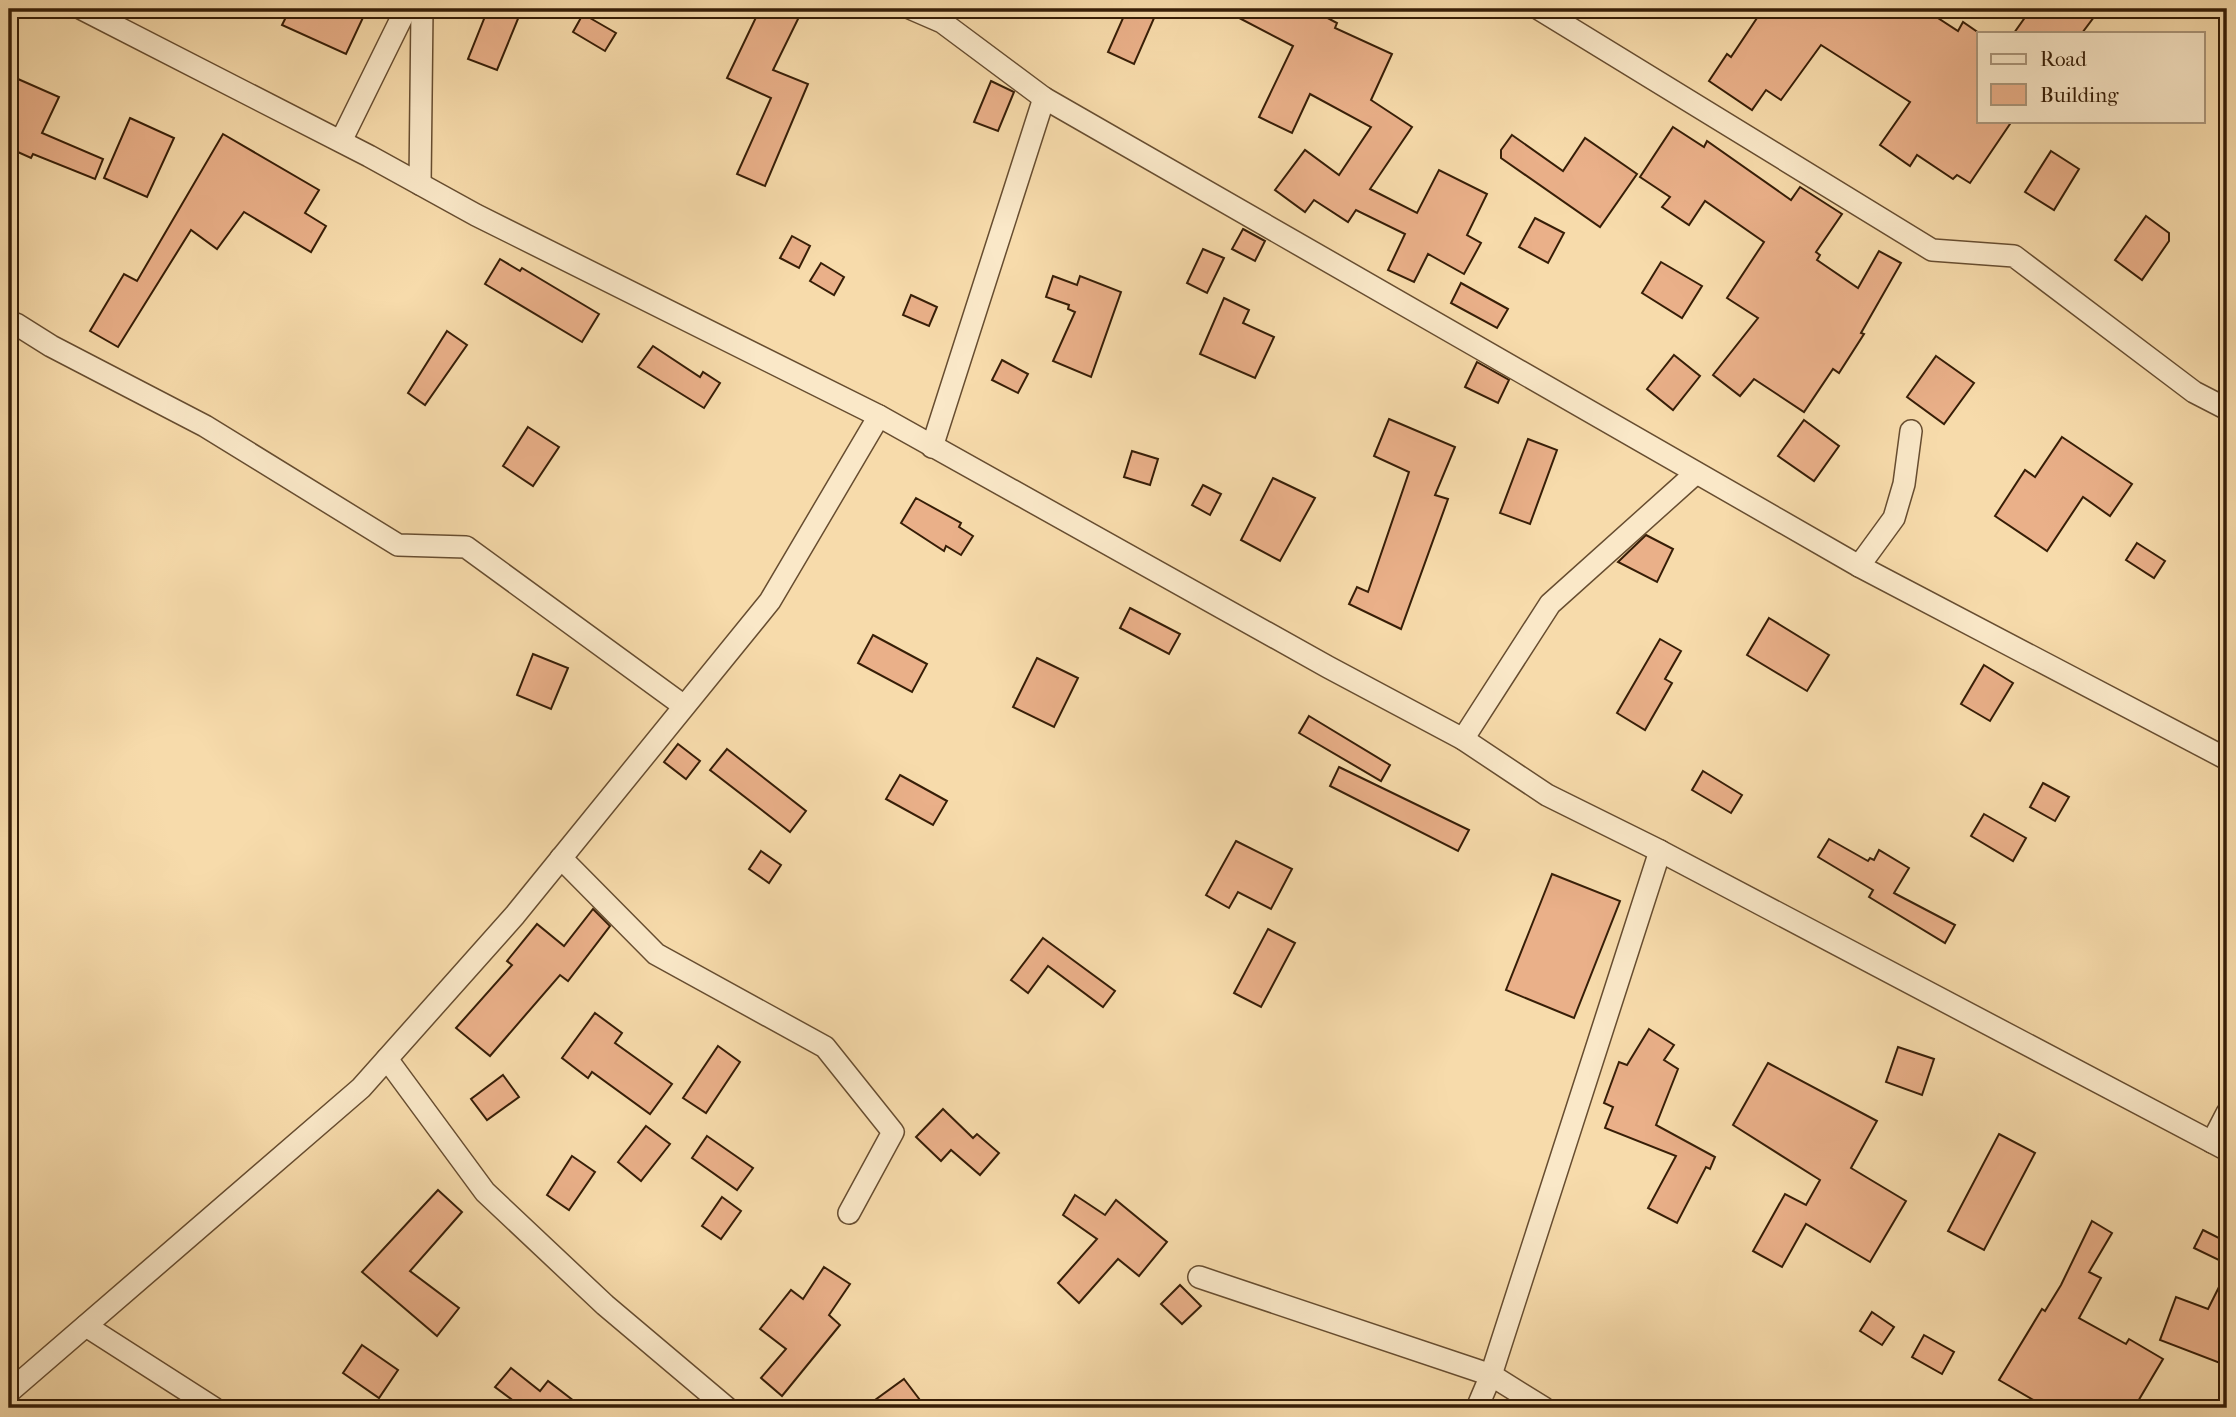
<svg xmlns="http://www.w3.org/2000/svg" width="2236" height="1417" font-family="'IM FELL French Canon',serif">
	<style>
		.building { fill: #eab089; stroke: #371e07; stroke-width: 2 }
		.lines { fill: none; stroke-linecap: round; stroke-linejoin: round }
		.street-casing { stroke: #674d30; stroke-width: 24 }
		.street { stroke: #fae8c8; stroke-width: 21 }
	</style>
	<rect width="100%" height="100%" fill="#f7dbab"/>
	<filter id="stains"><feTurbulence type="fractalNoise" baseFrequency=".00286" numOctaves="4"/><feColorMatrix values="0 0 0 0 .2 0 0 0 0 .09 0 0 0 0 .02 0 0 0 .5 -.17"/></filter>
	<radialGradient id="worn" r=".72"><stop offset=".6" stop-color="#630" stop-opacity="0"/><stop offset="1" stop-color="#630" stop-opacity=".3"/></radialGradient>
	<g class="building">
		<path d="M 290,9 L 367,9 L 346,54 L 282,25 Z"/>
		<path d="M 488,9 L 522,9 L 497,70 L 468,59 Z"/>
		<path d="M 760,9 L 782,9 L 799,17 L 773,70 L 808,84 L 765,186 L 737,174 L 771,98 L 727,78 Z"/>
		<path d="M 1127,9 L 1158,9 L 1134,64 L 1108,52 Z"/>
		<path d="M 1222,9 L 1311,9 L 1337,23 L 1335,28 L 1392,54 L 1371,100 L 1412,127 L 1370,189 L 1417,213 L 1439,170 L 1487,194 L 1467,235 L 1481,243 L 1464,274 L 1428,254 L 1414,282 L 1388,270 L 1405,234 L 1356,210 L 1348,222 L 1314,200 L 1305,212 L 1275,190 L 1305,150 L 1339,175 L 1371,127 L 1310,94 L 1292,133 L 1259,117 L 1293,46 Z"/>
		<path d="M 1763,9 L 1924,9 L 1958,31 L 1963,22 L 1979,33 L 1979,121 L 2012,121 L 1970,183 L 1957,175 L 1953,179 L 1917,155 L 1910,166 L 1880,145 L 1910,102 L 1821,45 L 1781,100 L 1766,90 L 1752,110 L 1709,81 L 1727,54 L 1731,57 Z"/>
		<path d="M 2031,9 L 2100,9 L 2082,33 L 2014,33 Z"/>
		<path d="M 583,14 L 616,33 L 605,51 L 573,32 Z"/>
		<path d="M 18,79 L 59,97 L 42,133 L 103,159 L 95,179 L 33,154 L 31,158 L 9,148 L 9,100 Z"/>
		<path d="M 991,81 L 1014,92 L 998,131 L 974,122 Z"/>
		<path d="M 130,118 L 174,138 L 147,197 L 104,178 Z"/>
		<path d="M 1673,127 L 1704,147 L 1707,141 L 1791,200 L 1800,187 L 1842,214 L 1816,252 L 1820,255 L 1817,260 L 1858,288 L 1879,251 L 1901,263 L 1861,333 L 1864,334 L 1839,373 L 1833,369 L 1804,412 L 1754,379 L 1740,396 L 1713,375 L 1758,318 L 1727,298 L 1764,242 L 1705,201 L 1689,225 L 1662,207 L 1670,197 L 1640,177 Z"/>
		<path d="M 223,134 L 319,190 L 305,213 L 326,226 L 311,252 L 244,212 L 217,249 L 191,230 L 118,347 L 90,331 L 124,274 L 137,281 Z"/>
		<path d="M 1512,135 L 1563,171 L 1585,138 L 1637,174 L 1600,227 L 1501,158 L 1501,150 Z"/>
		<path d="M 2051,151 L 2079,169 L 2054,210 L 2025,192 Z"/>
		<path d="M 2146,216 L 2169,233 L 2169,241 L 2142,280 L 2115,260 Z"/>
		<path d="M 1535,218 L 1564,233 L 1548,263 L 1519,247 Z"/>
		<path d="M 1243,229 L 1265,241 L 1255,261 L 1232,249 Z"/>
		<path d="M 792,236 L 810,246 L 799,268 L 780,258 Z"/>
		<path d="M 1203,249 L 1224,258 L 1207,293 L 1187,283 Z"/>
		<path d="M 500,259 L 520,271 L 522,268 L 599,314 L 582,342 L 485,284 Z"/>
		<path d="M 1661,262 L 1702,286 L 1682,318 L 1642,293 Z"/>
		<path d="M 821,263 L 844,277 L 834,295 L 810,281 Z"/>
		<path d="M 1053,276 L 1077,285 L 1080,276 L 1121,292 L 1091,377 L 1053,361 L 1075,312 L 1068,309 L 1069,305 L 1046,297 Z"/>
		<path d="M 1461,283 L 1508,309 L 1497,328 L 1451,303 Z"/>
		<path d="M 911,295 L 937,307 L 929,326 L 903,315 Z"/>
		<path d="M 1224,298 L 1249,310 L 1243,323 L 1274,337 L 1255,378 L 1200,354 Z"/>
		<path d="M 447,331 L 467,345 L 425,405 L 408,393 Z"/>
		<path d="M 653,346 L 700,377 L 703,372 L 720,383 L 704,408 L 638,367 Z"/>
		<path d="M 1674,355 L 1700,376 L 1673,410 L 1647,389 Z"/>
		<path d="M 1936,356 L 1974,383 L 1944,424 L 1907,397 Z"/>
		<path d="M 1002,360 L 1028,374 L 1018,393 L 992,380 Z"/>
		<path d="M 1477,362 L 1509,380 L 1498,403 L 1465,387 Z"/>
		<path d="M 1389,419 L 1455,447 L 1435,495 L 1448,499 L 1401,629 L 1349,604 L 1357,587 L 1368,592 L 1409,472 L 1374,456 Z"/>
		<path d="M 1804,420 L 1839,446 L 1814,481 L 1778,456 Z"/>
		<path d="M 528,427 L 559,447 L 533,486 L 503,466 Z"/>
		<path d="M 2062,437 L 2132,484 L 2110,516 L 2083,497 L 2047,551 L 1995,516 L 2025,470 L 2035,477 Z"/>
		<path d="M 1528,439 L 1557,450 L 1530,524 L 1500,513 Z"/>
		<path d="M 1132,451 L 1158,459 L 1150,485 L 1124,477 Z"/>
		<path d="M 1273,478 L 1315,498 L 1280,561 L 1241,540 Z"/>
		<path d="M 1203,485 L 1221,494 L 1210,515 L 1192,505 Z"/>
		<path d="M 916,498 L 961,523 L 959,527 L 973,536 L 961,555 L 946,546 L 944,551 L 901,523 Z"/>
		<path d="M 1646,535 L 1673,549 L 1657,582 L 1618,562 Z"/>
		<path d="M 2137,543 L 2165,561 L 2154,578 L 2126,560 Z"/>
		<path d="M 1130,608 L 1180,634 L 1169,654 L 1120,628 Z"/>
		<path d="M 1769,618 L 1829,655 L 1807,691 L 1747,655 Z"/>
		<path d="M 873,635 L 927,664 L 912,692 L 858,663 Z"/>
		<path d="M 1660,639 L 1681,651 L 1665,679 L 1672,683 L 1645,730 L 1617,713 Z"/>
		<path d="M 533,654 L 568,668 L 551,709 L 517,695 Z"/>
		<path d="M 1037,658 L 1078,678 L 1054,727 L 1013,707 Z"/>
		<path d="M 1984,665 L 2013,683 L 1990,721 L 1961,704 Z"/>
		<path d="M 1309,716 L 1390,765 L 1381,781 L 1299,733 Z"/>
		<path d="M 678,744 L 700,761 L 686,779 L 664,762 Z"/>
		<path d="M 727,749 L 806,811 L 790,832 L 710,770 Z"/>
		<path d="M 1339,767 L 1469,830 L 1458,851 L 1330,786 Z"/>
		<path d="M 1703,771 L 1742,795 L 1731,813 L 1692,790 Z"/>
		<path d="M 900,775 L 947,801 L 933,825 L 886,799 Z"/>
		<path d="M 2043,783 L 2069,797 L 2055,821 L 2030,807 Z"/>
		<path d="M 1984,814 L 2026,838 L 2013,861 L 1971,836 Z"/>
		<path d="M 1829,839 L 1868,861 L 1870,858 L 1874,860 L 1879,850 L 1909,868 L 1894,893 L 1955,925 L 1945,943 L 1869,897 L 1873,890 L 1818,857 Z"/>
		<path d="M 1236,841 L 1292,869 L 1271,909 L 1238,892 L 1229,908 L 1206,895 Z"/>
		<path d="M 761,851 L 781,865 L 769,883 L 749,869 Z"/>
		<path d="M 1552,874 L 1620,901 L 1574,1018 L 1506,990 Z"/>
		<path d="M 593,909 L 610,926 L 568,981 L 560,975 L 490,1056 L 456,1028 L 512,965 L 507,961 L 537,924 L 564,946 Z"/>
		<path d="M 1268,929 L 1295,943 L 1261,1007 L 1234,993 Z"/>
		<path d="M 1043,938 L 1115,991 L 1103,1007 L 1048,966 L 1028,993 L 1011,980 Z"/>
		<path d="M 595,1013 L 622,1033 L 615,1043 L 672,1084 L 650,1114 L 592,1072 L 588,1078 L 562,1058 Z"/>
		<path d="M 1649,1029 L 1674,1045 L 1664,1060 L 1678,1069 L 1656,1125 L 1715,1157 L 1710,1169 L 1706,1167 L 1677,1223 L 1648,1208 L 1676,1156 L 1605,1128 L 1613,1107 L 1604,1103 L 1619,1062 L 1627,1065 Z"/>
		<path d="M 718,1046 L 740,1062 L 706,1113 L 683,1098 Z"/>
		<path d="M 1898,1047 L 1934,1059 L 1922,1095 L 1886,1082 Z"/>
		<path d="M 1768,1063 L 1877,1121 L 1851,1168 L 1906,1201 L 1870,1262 L 1806,1224 L 1782,1267 L 1753,1251 L 1785,1194 L 1806,1205 L 1820,1180 L 1733,1125 Z"/>
		<path d="M 503,1075 L 519,1097 L 487,1120 L 471,1099 Z"/>
		<path d="M 943,1109 L 973,1138 L 977,1134 L 999,1153 L 980,1175 L 951,1150 L 941,1161 L 916,1137 Z"/>
		<path d="M 646,1126 L 670,1144 L 641,1181 L 618,1162 Z"/>
		<path d="M 1999,1134 L 2035,1153 L 1984,1250 L 1948,1231 Z"/>
		<path d="M 707,1136 L 753,1168 L 737,1190 L 692,1158 Z"/>
		<path d="M 572,1156 L 595,1172 L 569,1210 L 547,1195 Z"/>
		<path d="M 438,1190 L 462,1212 L 410,1271 L 459,1308 L 437,1336 L 362,1272 Z"/>
		<path d="M 1075,1195 L 1105,1215 L 1116,1200 L 1167,1242 L 1139,1276 L 1118,1259 L 1079,1303 L 1058,1283 L 1097,1239 L 1063,1215 Z"/>
		<path d="M 722,1197 L 741,1211 L 721,1239 L 702,1226 Z"/>
		<path d="M 2092,1221 L 2112,1233 L 2089,1272 L 2101,1278 L 2079,1318 L 2126,1344 L 2129,1339 L 2163,1359 L 2134,1408 L 2047,1408 L 1999,1380 L 2042,1309 L 2045,1311 L 2061,1285 Z"/>
		<path d="M 2203,1230 L 2227,1242 L 2227,1264 L 2194,1248 Z"/>
		<path d="M 824,1267 L 850,1284 L 829,1315 L 840,1325 L 782,1396 L 761,1378 L 786,1349 L 760,1329 L 791,1290 L 803,1299 Z"/>
		<path d="M 2227,1271 L 2227,1344 L 2220,1363 L 2160,1340 L 2176,1297 L 2208,1309 Z"/>
		<path d="M 1180,1285 L 1201,1306 L 1182,1324 L 1161,1304 Z"/>
		<path d="M 1872,1312 L 1894,1327 L 1882,1345 L 1860,1331 Z"/>
		<path d="M 1924,1335 L 1954,1352 L 1942,1374 L 1912,1357 Z"/>
		<path d="M 362,1345 L 398,1370 L 379,1398 L 343,1373 Z"/>
		<path d="M 511,1368 L 540,1391 L 548,1381 L 583,1408 L 503,1408 L 511,1399 L 495,1387 Z"/>
		<path d="M 904,1379 L 926,1408 L 864,1408 Z"/>
	</g>
	<g class="lines">
		<defs>
			<g id="street">
				<path d="M 82,9 L 369,156 L 476,215 L 879,416 L 1328,667 L 1463,739 L 1547,795 L 1660,851 L 2227,1150"/>
				<path d="M 912,9 L 942,22 L 1044,98 L 1859,566 L 2227,759"/>
				<path d="M 1539,9 L 1932,250 L 2014,256 L 2194,392 L 2227,409"/>
				<path d="M 341,141 L 406,9"/>
				<path d="M 420,184 L 422,9"/>
				<path d="M 9,326 L 16,324 L 51,346 L 205,426 L 398,545 L 466,547 L 684,706"/>
				<path d="M 932,447 L 1044,98"/>
				<path d="M 1859,566 L 1894,518 L 1904,484 L 1911,431"/>
				<path d="M 1463,739 L 1550,604 L 1696,473"/>
				<path d="M 561,858 L 656,954 L 825,1047 L 893,1132 L 849,1213"/>
				<path d="M 387,1059 L 485,1192 L 605,1305 L 727,1408"/>
				<path d="M 2212,1142 L 2227,1113"/>
				<path d="M 1199,1277 L 1491,1375 L 1544,1408"/>
				<path d="M 86,1326 L 214,1408"/>
				<path d="M 9,1392 L 361,1088 L 515,915 L 770,601 L 879,416"/>
				<path d="M 1477,1408 L 1491,1375 L 1660,851"/>
			</g>
		</defs>
		<use href="#street" class="street-casing"/>
		<use href="#street" class="street"/>
	</g>
	<rect width="2236" height="1417" fill="none" stroke="#f7dbab" stroke-width="35"/>
	<rect x="10" y="10" width="2215" height="1396" fill="none" stroke="#371e07" stroke-width="3.5"/>
	<rect x="18" y="18" width="2201" height="1382" fill="none" stroke="#371e07" stroke-width="2"/>
	<rect x="1977" y="32" width="228" height="91" fill="#fae8c8" stroke="#ac977b" stroke-width="2"/>
	<rect x="1991" y="54" width="35" height="10" fill="#fae8c8" stroke="#ac977b" stroke-width="2"/>
	<text x="2040" y="66" font-size="21" fill="#371e07">Road</text>
	<rect x="1991" y="84" width="35" height="21" fill="#eab089" stroke="#ac977b" stroke-width="2"/>
	<text x="2040" y="102" font-size="21" fill="#371e07">Building</text>
	<rect width="100%" height="100%" filter="url(#stains)"/>
	<rect width="100%" height="100%" fill="url(#worn)"/>
</svg>
